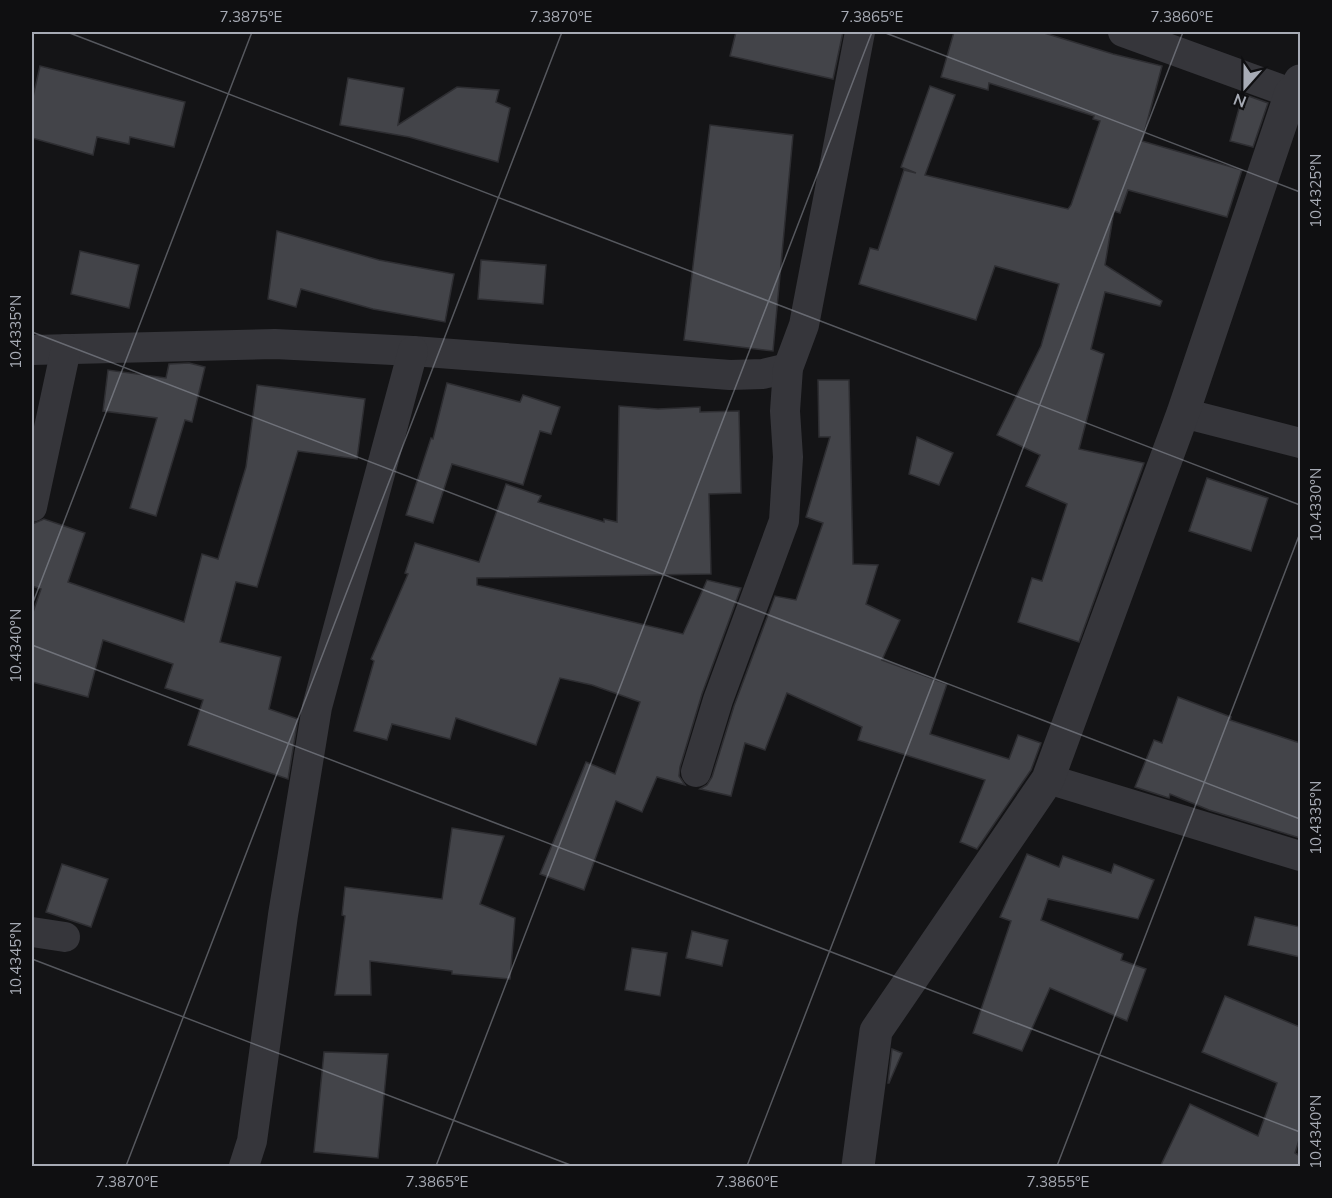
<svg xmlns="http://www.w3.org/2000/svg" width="1332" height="1198" font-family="Mulish,sans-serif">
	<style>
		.building { fill: #434449; stroke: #2e2e32; stroke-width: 1.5 }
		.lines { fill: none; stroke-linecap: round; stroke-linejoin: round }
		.minor { stroke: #36363b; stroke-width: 30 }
		.tertiary { stroke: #36363b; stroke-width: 33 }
		.ticks { fill: none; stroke: #a7abb5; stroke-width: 1.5; stroke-opacity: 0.45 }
		.neatline { fill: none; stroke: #a7abb5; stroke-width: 2 }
		.ticks-label { font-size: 15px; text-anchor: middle; fill: #a7abb5 }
	</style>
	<rect width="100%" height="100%" fill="#141416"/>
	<g class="building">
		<path d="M 736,32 L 843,32 L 833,79 L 730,56 Z"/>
		<path d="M 954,32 L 1041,32 L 1113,54 L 1162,66 L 1142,141 L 1242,170 L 1227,217 L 1128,190 L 1120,213 L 1114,211 L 1105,265 L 1162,301 L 1160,306 L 1105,292 L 1091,349 L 1104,354 L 1079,449 L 1144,463 L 1079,642 L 1018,622 L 1032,578 L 1042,581 L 1067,504 L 1026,486 L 1040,455 L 997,435 L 1041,346 L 1059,284 L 995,266 L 976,320 L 859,284 L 870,248 L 878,250 L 904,170 L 916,173 L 901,167 L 930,86 L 955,95 L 925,175 L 1068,209 L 1071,205 L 1100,121 L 1093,119 L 1094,116 L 989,83 L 988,90 L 941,77 Z"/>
		<path d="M 40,66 L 185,102 L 174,147 L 130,137 L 129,144 L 97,137 L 93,155 L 32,138 L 32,101 Z"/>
		<path d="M 348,78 L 404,88 L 398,125 L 457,87 L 499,90 L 496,102 L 510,108 L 498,162 L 409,137 L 340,125 Z"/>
		<path d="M 1243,94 L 1268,103 L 1253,147 L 1230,141 Z"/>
		<path d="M 710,125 L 793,135 L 773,351 L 684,340 Z"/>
		<path d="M 277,231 L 379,260 L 454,274 L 445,322 L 373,309 L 301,289 L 296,307 L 268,299 Z"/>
		<path d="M 80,251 L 139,265 L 129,308 L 71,294 Z"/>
		<path d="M 481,260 L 546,265 L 543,304 L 478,299 Z"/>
		<path d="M 189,363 L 205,367 L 192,422 L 185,420 L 156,516 L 130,508 L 157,418 L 103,411 L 108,370 L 166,378 L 169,364 Z"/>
		<path d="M 818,380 L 849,380 L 853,564 L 878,565 L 866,604 L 900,620 L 882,660 L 947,684 L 930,734 L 1009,759 L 1018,735 L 1041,743 L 1031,770 L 977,849 L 960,842 L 985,780 L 858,740 L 862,727 L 787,693 L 765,750 L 745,743 L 731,796 L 700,789 L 707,785 L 712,777 L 734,706 L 775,596 L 796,600 L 823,523 L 806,517 L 830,437 L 819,437 Z"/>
		<path d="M 447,383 L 520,402 L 523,395 L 560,407 L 551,434 L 540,431 L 523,485 L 452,464 L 433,523 L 406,515 L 431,438 L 433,439 Z"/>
		<path d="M 257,385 L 365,399 L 357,459 L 298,451 L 257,587 L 236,582 L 220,642 L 281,657 L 269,709 L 298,719 L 288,779 L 188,745 L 203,700 L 165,688 L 173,664 L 103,640 L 88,697 L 32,682 L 32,615 L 41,589 L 32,586 L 32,524 L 44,519 L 85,533 L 68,582 L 184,622 L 202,554 L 218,559 L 246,467 Z"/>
		<path d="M 619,406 L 658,409 L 700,407 L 700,412 L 739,411 L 741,493 L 709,494 L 711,574 L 477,578 L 477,585 L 683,634 L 707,580 L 741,588 L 702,694 L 680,767 L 679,776 L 685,785 L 657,777 L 642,812 L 616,801 L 584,890 L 540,874 L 586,762 L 615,774 L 640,702 L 592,685 L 560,678 L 536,745 L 456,718 L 450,739 L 392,724 L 387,740 L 354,731 L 374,661 L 371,659 L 408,574 L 405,573 L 415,543 L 479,562 L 506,484 L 541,496 L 538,502 L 604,522 L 604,519 L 617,522 Z"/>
		<path d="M 917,437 L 953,453 L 939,485 L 909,474 Z"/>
		<path d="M 1207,478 L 1268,498 L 1251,551 L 1189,531 Z"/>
		<path d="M 1178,697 L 1231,717 L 1230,720 L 1300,743 L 1300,838 L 1209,810 L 1170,794 L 1169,798 L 1135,787 L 1154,740 L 1162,743 Z"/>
		<path d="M 452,828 L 504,836 L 480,904 L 515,918 L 510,979 L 452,974 L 452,971 L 370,961 L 371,995 L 335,995 L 345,916 L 342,915 L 345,887 L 442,899 Z"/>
		<path d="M 1027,854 L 1059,867 L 1063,856 L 1111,873 L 1114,864 L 1154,880 L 1138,919 L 1048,899 L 1041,920 L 1123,954 L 1121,960 L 1146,969 L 1127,1021 L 1050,988 L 1022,1051 L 973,1033 L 1011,921 L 1000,917 Z"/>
		<path d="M 62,864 L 108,879 L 91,927 L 46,912 Z"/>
		<path d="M 1255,917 L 1300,927 L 1300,957 L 1248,945 Z"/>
		<path d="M 692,931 L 728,940 L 722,966 L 686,958 Z"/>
		<path d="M 632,948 L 667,953 L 660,996 L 625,990 Z"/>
		<path d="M 1225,996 L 1300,1027 L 1300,1137 L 1295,1153 L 1300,1156 L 1300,1167 L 1160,1167 L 1190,1104 L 1258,1136 L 1277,1083 L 1202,1052 Z"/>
		<path d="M 892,1049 L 902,1053 L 889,1083 L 888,1083 Z"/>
		<path d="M 324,1052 L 388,1054 L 378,1158 L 314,1152 Z"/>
	</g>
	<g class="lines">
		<g class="minor">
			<path d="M 1123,32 L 1291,93"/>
			<path d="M 32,350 L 275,344 L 413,351 L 730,375 L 763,374 L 788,368"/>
			<path d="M 1183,413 L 1300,443"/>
			<path d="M 32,507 L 66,349"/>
			<path d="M 696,772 L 718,700 L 784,521 L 788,457 L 785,411 L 788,368 L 804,325 L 860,32"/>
			<path d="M 1048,779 L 1300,856"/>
			<path d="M 32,932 L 65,937"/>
			<path d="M 244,1166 L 252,1141 L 283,915 L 317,707 L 413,351"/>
		</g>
		<path class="tertiary" d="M 858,1166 L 876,1031 L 1048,779 L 1183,413 L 1291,93 L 1298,87 L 1300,81"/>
	</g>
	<path class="ticks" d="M 67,32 L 1300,505M 883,32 L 1300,192M 32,332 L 1300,819M 32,605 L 252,32M 32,645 L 1300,1132M 32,959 L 573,1166M 126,1166 L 562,32M 436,1166 L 872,32M 747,1166 L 1183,32M 1057,1166 L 1300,533"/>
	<rect width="1332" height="1198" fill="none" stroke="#0f0f11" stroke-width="66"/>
	<g transform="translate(1245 87) rotate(201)" stroke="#0f0f11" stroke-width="4.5" paint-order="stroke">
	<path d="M0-4.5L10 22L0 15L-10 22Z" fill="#a7abb5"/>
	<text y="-9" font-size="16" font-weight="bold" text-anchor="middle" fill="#a7abb5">N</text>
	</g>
	<rect x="33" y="33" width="1266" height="1132" class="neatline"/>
	<g class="ticks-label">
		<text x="251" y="22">7.3875°E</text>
		<text x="561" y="22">7.3870°E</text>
		<text x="872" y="22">7.3865°E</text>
		<text x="1182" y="22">7.3860°E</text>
		<text transform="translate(1316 191) rotate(-90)" y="5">10.4325°N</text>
		<text transform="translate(16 332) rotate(-90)" y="5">10.4335°N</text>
		<text transform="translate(1316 505) rotate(-90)" y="5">10.4330°N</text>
		<text transform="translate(16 646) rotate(-90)" y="5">10.4340°N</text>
		<text transform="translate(1316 818) rotate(-90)" y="5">10.4335°N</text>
		<text transform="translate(16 959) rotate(-90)" y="5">10.4345°N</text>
		<text transform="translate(1316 1132) rotate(-90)" y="5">10.4340°N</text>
		<text x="127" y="1187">7.3870°E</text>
		<text x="437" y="1187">7.3865°E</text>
		<text x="747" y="1187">7.3860°E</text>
		<text x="1058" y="1187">7.3855°E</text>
	</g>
</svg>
